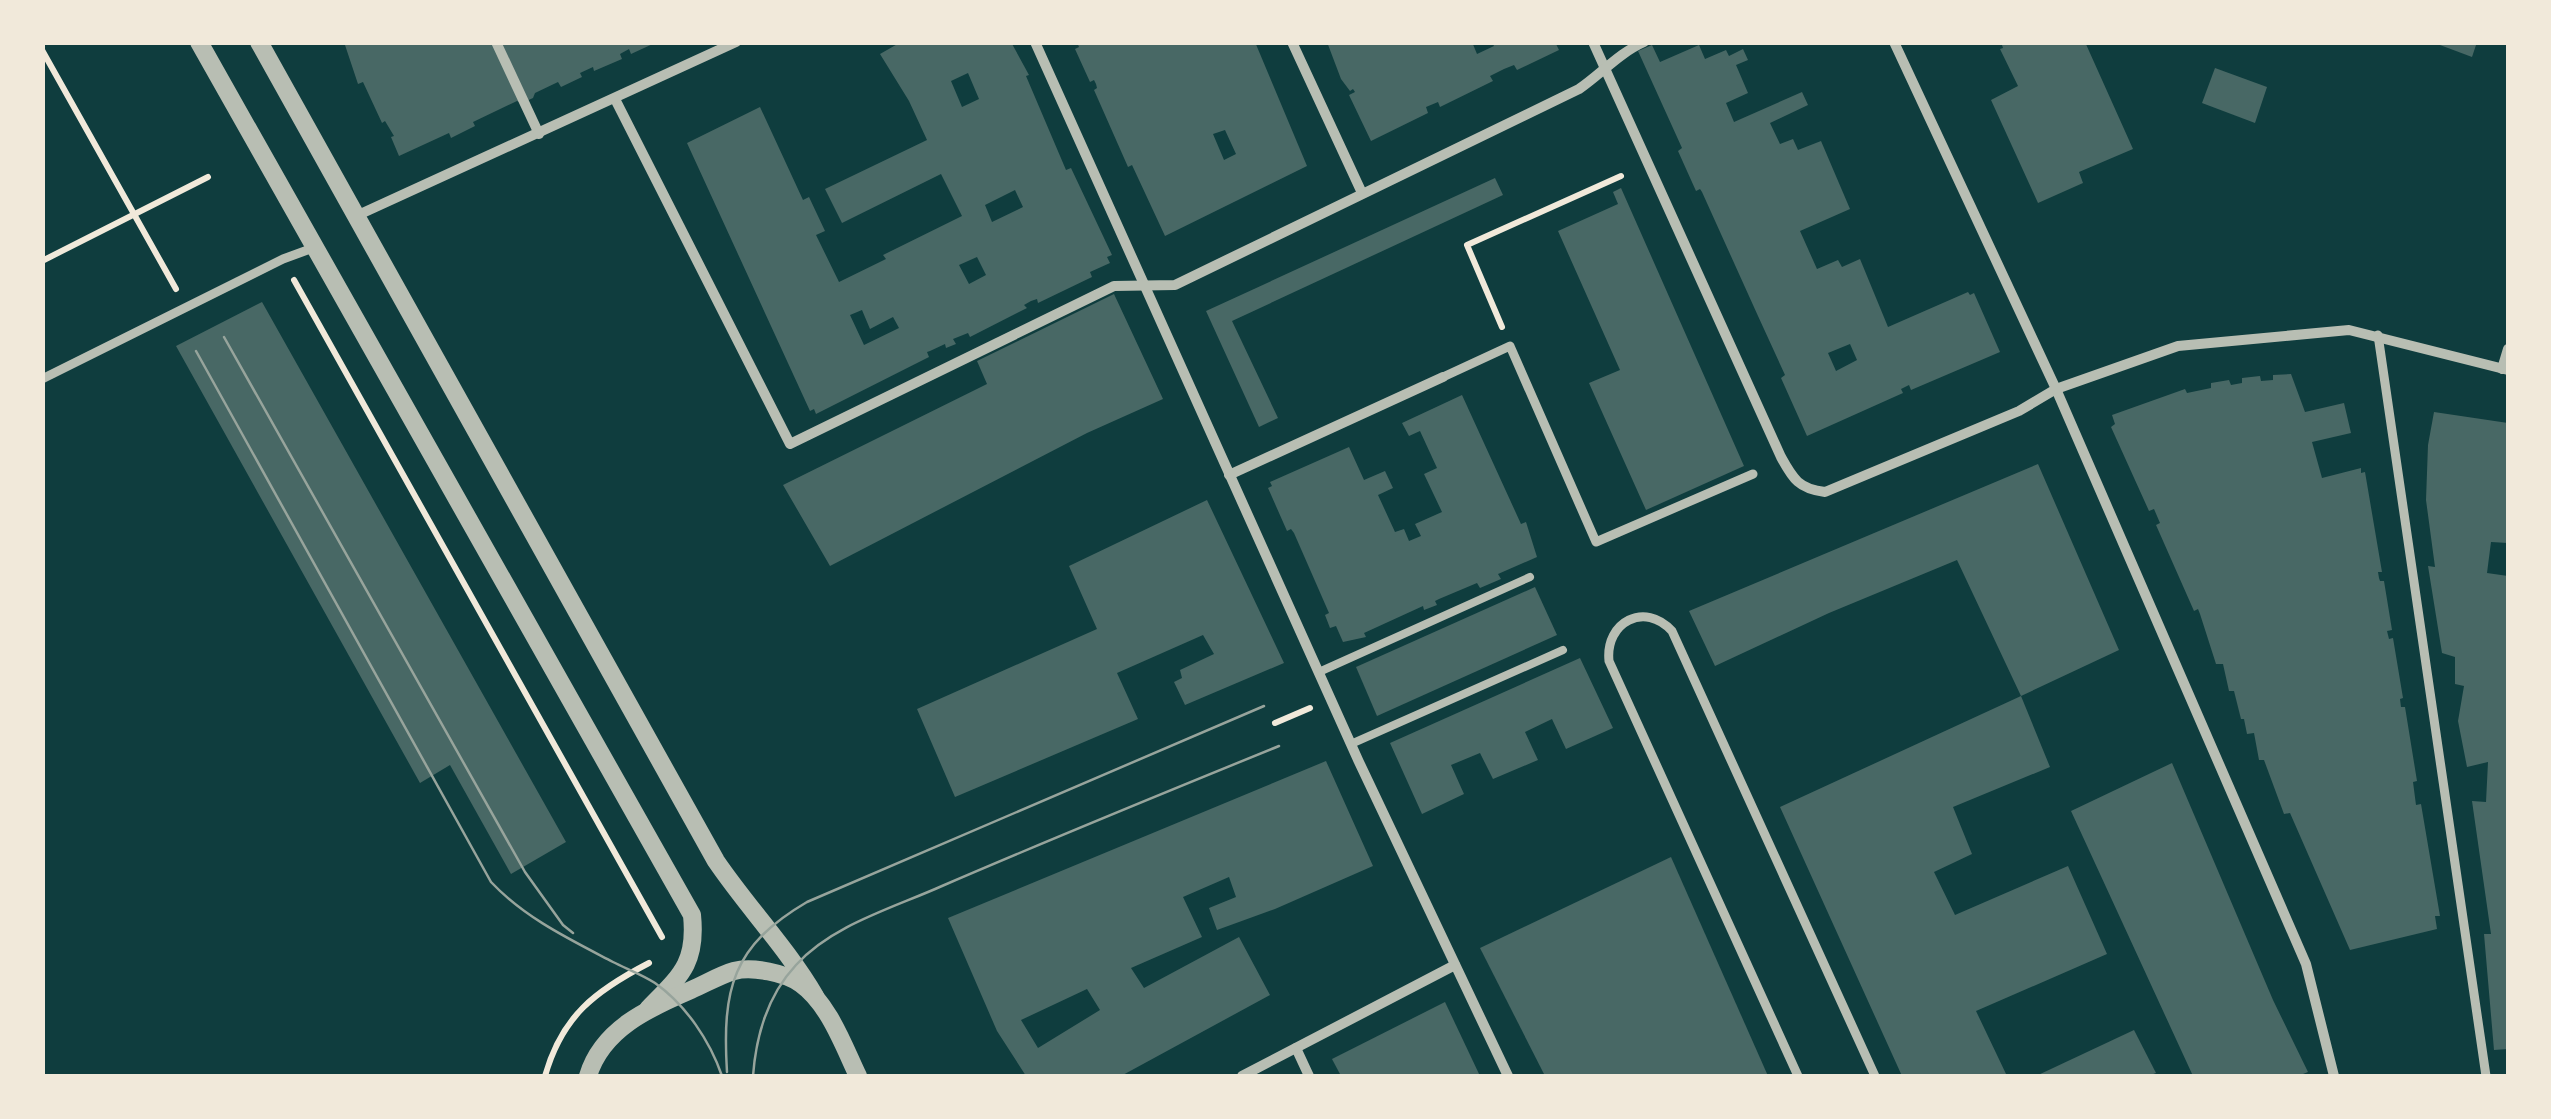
<svg xmlns="http://www.w3.org/2000/svg" width="2551" height="1119" font-family="Helvetica,sans-serif">
	<style>
		.building { fill: #486865; fill-rule: evenodd }
		.lines { fill: none; stroke-linecap: round; stroke-linejoin: round }
		.path { stroke: #f1e9da; stroke-width: 6 }
		.service { stroke: #b8beb3; stroke-width: 8 }
		.pedestrian { stroke: #b8beb3; stroke-width: 9 }
		.minor { stroke: #b8beb3; stroke-width: 10 }
		.tertiary { stroke: #b8beb3; stroke-width: 18 }
		.tram { stroke: #97a49c; stroke-width: 2.5 }
	</style>
	<rect width="100%" height="100%" fill="#0f3d3e"/>
	<g class="building">
		<path d="M 344,42 L 657,42 L 631,54 L 629,49 L 620,54 L 622,59 L 594,71 L 593,67 L 580,73 L 582,77 L 561,87 L 558,82 L 535,93 L 533,98 L 522,103 L 517,101 L 473,122 L 475,126 L 451,138 L 449,133 L 399,156 L 391,137 L 394,136 L 385,121 L 382,123 L 363,82 L 358,84 Z"/>
		<path d="M 901,42 L 1011,42 L 1029,75 L 1026,76 L 1066,170 L 1071,168 L 1112,255 L 1107,257 L 1110,263 L 1090,272 L 1092,277 L 1038,303 L 1037,299 L 1031,301 L 1024,305 L 1027,308 L 970,337 L 968,333 L 953,339 L 956,344 L 946,348 L 945,344 L 930,351 L 927,352 L 929,357 L 816,414 L 814,409 L 810,411 L 687,143 L 760,107 L 803,200 L 809,197 L 825,231 L 816,235 L 839,282 L 886,259 L 883,255 L 962,216 L 941,174 L 842,223 L 825,189 L 927,140 L 909,101 L 880,54 ZM 968,73 L 979,99 L 962,107 L 951,81 ZM 1015,190 L 1023,207 L 992,222 L 985,205 ZM 977,257 L 986,275 L 969,284 L 959,265 ZM 862,310 L 870,329 L 893,317 L 899,328 L 864,345 L 850,315 Z"/>
		<path d="M 1077,42 L 1255,42 L 1307,166 L 1165,236 L 1132,165 L 1128,167 L 1094,90 L 1097,88 L 1096,84 L 1094,80 L 1090,82 L 1075,49 L 1079,47 ZM 1225,130 L 1236,154 L 1224,160 L 1213,134 Z"/>
		<path d="M 1327,42 L 1472,42 L 1477,54 L 1494,46 L 1492,42 L 1555,42 L 1559,50 L 1517,70 L 1514,65 L 1504,69 L 1490,76 L 1493,81 L 1440,107 L 1438,102 L 1426,107 L 1428,113 L 1371,141 L 1349,95 L 1355,92 L 1353,89 L 1350,91 L 1341,79 Z"/>
		<path d="M 2001,42 L 2085,42 L 2133,149 L 2079,172 L 2083,183 L 2038,203 L 1991,100 L 2018,86 L 2000,49 L 2003,48 Z"/>
		<path d="M 2432,42 L 2477,42 L 2472,57 Z"/>
		<path d="M 1652,45 L 1660,62 L 1699,45 L 1705,59 L 1726,50 L 1729,56 L 1743,49 L 1748,60 L 1736,65 L 1748,93 L 1726,103 L 1734,122 L 1802,92 L 1808,105 L 1770,123 L 1780,144 L 1793,139 L 1798,150 L 1821,141 L 1850,209 L 1800,231 L 1817,269 L 1838,260 L 1842,267 L 1860,259 L 1888,327 L 1968,292 L 1970,295 L 1974,293 L 2000,352 L 1911,390 L 1909,385 L 1901,389 L 1903,393 L 1807,436 L 1781,378 L 1785,375 L 1758,316 L 1702,192 L 1700,189 L 1696,191 L 1678,151 L 1682,148 L 1638,51 ZM 1850,344 L 1857,360 L 1836,371 L 1828,353 Z"/>
		<path d="M 2215,68 L 2267,87 L 2255,123 L 2202,103 Z"/>
		<path d="M 1495,178 L 1503,195 L 1232,321 L 1278,418 L 1259,427 L 1206,311 Z"/>
		<path d="M 1621,188 L 1744,466 L 1646,510 L 1589,383 L 1620,370 L 1558,231 L 1618,204 L 1613,192 Z"/>
		<path d="M 1114,294 L 1163,399 L 1087,433 L 830,566 L 783,485 L 987,384 L 977,361 Z"/>
		<path d="M 262,302 L 566,842 L 511,874 L 450,765 L 420,783 L 176,346 Z"/>
		<path d="M 2291,374 L 2305,412 L 2344,403 L 2351,433 L 2312,442 L 2322,478 L 2361,468 L 2361,473 L 2365,472 L 2382,572 L 2378,572 L 2379,578 L 2380,581 L 2384,581 L 2392,630 L 2387,631 L 2389,639 L 2393,638 L 2403,698 L 2400,699 L 2401,707 L 2405,707 L 2417,781 L 2413,782 L 2416,805 L 2421,804 L 2440,916 L 2435,916 L 2437,929 L 2350,950 L 2290,813 L 2284,814 L 2264,760 L 2259,760 L 2254,733 L 2247,734 L 2244,719 L 2241,719 L 2234,691 L 2229,691 L 2223,664 L 2216,664 L 2200,614 L 2198,609 L 2194,611 L 2156,525 L 2160,523 L 2154,509 L 2149,511 L 2111,427 L 2115,424 L 2112,415 L 2185,389 L 2187,393 L 2211,388 L 2211,383 L 2229,380 L 2231,385 L 2242,383 L 2242,378 L 2260,376 L 2261,381 L 2273,380 L 2273,375 Z"/>
		<path d="M 1462,395 L 1521,524 L 1526,522 L 1537,557 L 1498,574 L 1501,579 L 1480,588 L 1477,583 L 1439,599 L 1435,601 L 1437,605 L 1424,610 L 1423,606 L 1364,633 L 1366,637 L 1343,642 L 1336,626 L 1330,628 L 1325,615 L 1329,613 L 1294,533 L 1291,529 L 1287,531 L 1268,488 L 1272,486 L 1270,482 L 1349,447 L 1364,480 L 1385,471 L 1393,488 L 1378,495 L 1395,532 L 1404,529 L 1409,541 L 1421,536 L 1415,524 L 1442,512 L 1424,474 L 1437,468 L 1420,431 L 1409,436 L 1402,423 Z"/>
		<path d="M 2434,412 L 2508,423 L 2508,543 L 2491,542 L 2487,573 L 2508,576 L 2508,1049 L 2494,1050 L 2484,934 L 2491,934 L 2472,801 L 2486,802 L 2488,762 L 2467,767 L 2458,721 L 2464,686 L 2455,684 L 2455,657 L 2442,653 L 2428,566 L 2435,567 L 2426,500 L 2428,445 Z"/>
		<path d="M 2038,464 L 2119,650 L 2021,696 L 1957,560 L 1829,613 L 1715,666 L 1689,611 Z"/>
		<path d="M 1207,500 L 1284,663 L 1185,705 L 1174,682 L 1182,678 L 1180,670 L 1214,654 L 1203,635 L 1117,673 L 1138,719 L 955,797 L 917,709 L 1097,629 L 1069,566 Z"/>
		<path d="M 1535,587 L 1557,635 L 1377,716 L 1356,667 Z"/>
		<path d="M 1580,658 L 1613,728 L 1566,749 L 1552,719 L 1525,732 L 1538,760 L 1493,779 L 1480,753 L 1451,765 L 1464,794 L 1422,814 L 1390,743 Z"/>
		<path d="M 2021,696 L 2050,767 L 1953,807 L 1972,854 L 1934,872 L 1955,915 L 2068,866 L 2107,954 L 1976,1011 L 2007,1076 L 1902,1076 L 1780,807 Z"/>
		<path d="M 1326,761 L 1373,866 L 1275,909 L 1217,930 L 1209,908 L 1236,897 L 1229,877 L 1183,897 L 1202,937 L 1131,968 L 1144,988 L 1239,937 L 1270,995 L 1121,1076 L 1026,1076 L 997,1031 L 948,918 ZM 1087,989 L 1100,1010 L 1038,1048 L 1021,1020 Z"/>
		<path d="M 2172,763 L 2273,1000 L 2308,1072 L 2298,1076 L 2193,1076 L 2071,811 Z"/>
		<path d="M 1671,857 L 1768,1076 L 1545,1076 L 1480,948 Z"/>
		<path d="M 1445,1002 L 1480,1076 L 1341,1076 L 1332,1059 Z"/>
		<path d="M 2134,1030 L 2156,1073 L 2148,1076 L 2036,1076 Z"/>
	</g>
	<g class="lines">
		<g class="path">
			<path d="M 42,50 L 176,289"/>
			<path d="M 42,261 L 208,177"/>
			<path d="M 294,280 L 662,937"/>
			<path d="M 1502,327 L 1467,245 L 1621,176"/>
			<path d="M 1275,723 L 1310,708"/>
			<path d="M 545,1076 C 562,1016 595,991 649,963"/>
		</g>
		<g class="service">
			<path d="M 1319,672 L 1530,577"/>
			<path d="M 1351,744 L 1563,650"/>
		</g>
		<g class="pedestrian">
			<path d="M 2378,335 L 2486,1076"/>
			<path d="M 1443,377 L 1510,346 L 1596,542 L 1753,474"/>
			<path d="M 42,379 L 283,259 L 313,248"/>
			<path d="M 1798,1076 L 1609,661 C 1605,622 1645,601 1672,631 L 1875,1076"/>
		</g>
		<g class="minor">
			<path d="M 496,42 L 539,134"/>
			<path d="M 1035,42 L 1359,762 L 1508,1076"/>
			<path d="M 1292,42 L 1362,193"/>
			<path d="M 1593,42 L 1781,457 C 1793,479 1799,489 1825,492 L 2019,411 L 2056,389 L 2178,346 L 2349,330 L 2508,370"/>
			<path d="M 1894,42 L 2056,389 L 2306,964 L 2334,1076"/>
			<path d="M 615,99 L 790,444 L 1114,286 L 1175,285 L 1579,89 C 1601,74 1619,53 1644,42"/>
			<path d="M 356,216 L 736,42"/>
			<path d="M 2502,369 L 2508,349"/>
			<path d="M 1229,475 L 1443,377"/>
			<path d="M 1296,1048 L 1309,1076"/>
			<path d="M 1242,1076 L 1455,965"/>
		</g>
		<g class="tertiary">
			<path d="M 199,42 L 692,915 C 697,964 680,976 648,1009"/>
			<path d="M 259,42 L 716,861 C 748,908 787,948 815,996"/>
			<path d="M 588,1076 C 602,1029 649,1008 691,990 C 705,984 720,975 734,971 C 752,966 786,973 801,984 C 829,1004 844,1047 858,1076"/>
		</g>
		<g class="tram">
			<path d="M 224,337 L 525,872 L 563,925 L 573,933"/>
			<path d="M 196,351 L 491,882 C 525,918 569,939 613,962 C 627,969 643,975 655,983 C 686,1005 710,1041 722,1076"/>
			<path d="M 727,1072 C 722,989 732,946 807,902 L 1264,706"/>
			<path d="M 753,1076 C 756,1036 767,996 796,965 C 832,925 893,908 942,886 C 1053,838 1166,792 1279,746"/>
		</g>
	</g>
	<rect width="2551" height="1119" fill="none" stroke="#f1e9da" stroke-width="90"/>
</svg>
